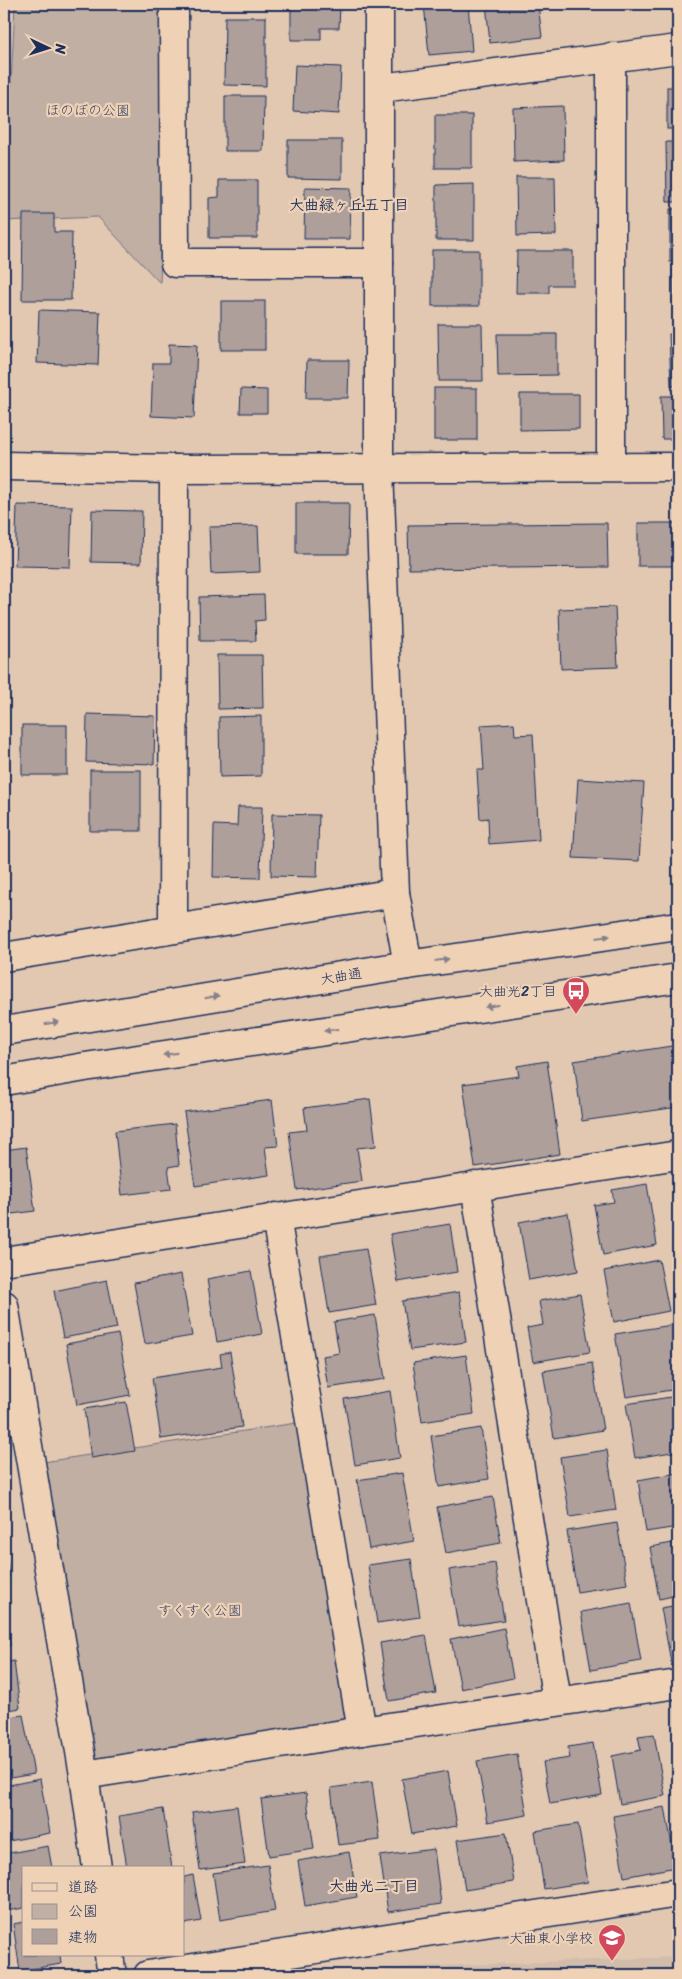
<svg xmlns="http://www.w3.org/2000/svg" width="682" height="1979" font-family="Sriracha,'Klee One',sans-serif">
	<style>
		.built { fill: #d2bcaa }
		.green { fill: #c1afa3; stroke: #6e6f80 }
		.building { fill: #ae9f9b; stroke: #1b2f5e }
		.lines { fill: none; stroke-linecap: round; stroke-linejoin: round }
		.minor-casing { stroke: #1b2f5e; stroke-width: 31 }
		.tertiary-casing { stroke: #1b2f5e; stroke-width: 31 }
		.minor { stroke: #efd2b6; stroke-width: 28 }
		.tertiary { stroke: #efd2b6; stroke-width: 28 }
		.oneway { fill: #85808a }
		.labels { text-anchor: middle; stroke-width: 4.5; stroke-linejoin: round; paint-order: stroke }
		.park-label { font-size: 14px; fill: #344268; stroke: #efd2b6 }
		.street-label { font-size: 14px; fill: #1b2f5e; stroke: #efd2b6 }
		.poi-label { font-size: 14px; fill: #1b2f5e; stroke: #efd2b6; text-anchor: end }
		.neighbourhood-label { font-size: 15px; font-weight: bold; fill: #1b2f5e; stroke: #efd2b6 }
	</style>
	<rect width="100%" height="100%" fill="#e2c8b1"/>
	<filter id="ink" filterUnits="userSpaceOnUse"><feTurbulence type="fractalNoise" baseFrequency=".02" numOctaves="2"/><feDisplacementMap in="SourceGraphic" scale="10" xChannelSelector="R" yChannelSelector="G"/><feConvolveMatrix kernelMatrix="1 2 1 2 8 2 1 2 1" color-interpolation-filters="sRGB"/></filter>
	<g filter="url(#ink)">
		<path class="built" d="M 678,1957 L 678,1975 L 357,1975 L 411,1967 Z"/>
		<g class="green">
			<path d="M 15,4 L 170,4 L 160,283 L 98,217 L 4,221 Z"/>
			<path d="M 309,1421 L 362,1731 L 84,1775 L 37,1463 Z"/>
		</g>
		<g class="building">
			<path d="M 291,4 L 340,4 L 339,28 L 321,28 L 321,40 L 291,40 Z"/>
			<path d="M 424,4 L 468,4 L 472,51 L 429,55 Z"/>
			<path d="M 486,4 L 538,4 L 542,37 L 490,43 Z"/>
			<path d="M 225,17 L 266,17 L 266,86 L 224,85 Z"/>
			<path d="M 295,65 L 341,67 L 339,114 L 293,111 Z"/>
			<rect x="667" y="87" width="11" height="42"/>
			<path d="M 225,96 L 264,96 L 263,151 L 225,151 Z"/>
			<path d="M 563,106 L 564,160 L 514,162 L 513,108 Z"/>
			<rect x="435" y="115" width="37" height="53"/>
			<path d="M 288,140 L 342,140 L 342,179 L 288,178 Z"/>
			<path d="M 666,142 L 678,142 L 678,202 L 667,202 Z"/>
			<path d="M 516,177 L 555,177 L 556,235 L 517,236 Z"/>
			<path d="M 219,180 L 257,180 L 257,238 L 209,238 L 209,198 L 219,197 Z"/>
			<path d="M 474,184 L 474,240 L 436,240 L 436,185 Z"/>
			<path d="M 305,187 L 351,188 L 350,239 L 304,239 Z"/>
			<rect x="670" y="209" width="8" height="53"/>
			<path d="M 23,214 L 54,214 L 54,232 L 72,232 L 71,300 L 22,300 Z"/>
			<rect x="432" y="250" width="47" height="56"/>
			<path d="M 517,251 L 573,251 L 573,285 L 549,285 L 549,293 L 516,293 Z"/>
			<path d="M 673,269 L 678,269 L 678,326 L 674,326 Z"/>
			<rect x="221" y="301" width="44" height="49"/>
			<path d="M 39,310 L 100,312 L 98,365 L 37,363 Z"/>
			<path d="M 438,324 L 482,324 L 483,381 L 439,381 Z"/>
			<path d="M 678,333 L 678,386 L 671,386 L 669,334 Z"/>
			<path d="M 497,334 L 557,334 L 557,375 L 498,376 Z"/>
			<path d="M 169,344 L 197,345 L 194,418 L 151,416 L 153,363 L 169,363 Z"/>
			<path d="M 307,360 L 349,360 L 348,398 L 306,398 Z"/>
			<rect x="434" y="388" width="43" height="52"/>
			<path d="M 241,389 L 267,390 L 267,413 L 240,413 Z"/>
			<path d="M 520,394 L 579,394 L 579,429 L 520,430 Z"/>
			<path d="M 661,396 L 678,396 L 678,439 L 662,439 Z"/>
			<path d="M 296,503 L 349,503 L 348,554 L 296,554 Z"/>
			<path d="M 17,505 L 72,506 L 70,567 L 15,566 Z"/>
			<path d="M 92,510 L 142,511 L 141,563 L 91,562 Z"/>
			<path d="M 607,523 L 608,567 L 409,569 L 408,525 Z"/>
			<rect x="638" y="523" width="40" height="43"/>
			<path d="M 258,526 L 260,572 L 211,574 L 209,527 Z"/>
			<path d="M 264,595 L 265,620 L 255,621 L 256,641 L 200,641 L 199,597 Z"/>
			<path d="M 615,607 L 618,667 L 561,669 L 559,609 Z"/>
			<path d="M 217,655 L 262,655 L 263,708 L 218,709 Z"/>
			<path d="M 87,714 L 155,716 L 154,764 L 86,762 Z"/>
			<path d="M 261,716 L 261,776 L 220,777 L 219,717 Z"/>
			<path d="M 514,723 L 515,735 L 533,734 L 539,840 L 489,844 L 488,818 L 480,819 L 477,770 L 484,770 L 481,725 Z"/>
			<rect x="22" y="725" width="45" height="50"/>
			<rect x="90" y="770" width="51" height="61"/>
			<path d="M 578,779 L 644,783 L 639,861 L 573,858 Z"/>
			<path d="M 238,807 L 262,807 L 260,878 L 213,877 L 214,825 L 237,826 Z"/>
			<path d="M 272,814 L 319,815 L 317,877 L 271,876 Z"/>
			<path d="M 678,1045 L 678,1107 L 582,1121 L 574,1061 Z"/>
			<path d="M 547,1061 L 560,1154 L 475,1167 L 463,1084 L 519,1076 L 517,1066 Z"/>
			<path d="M 370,1099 L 376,1146 L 357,1148 L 362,1181 L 297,1190 L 289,1132 L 307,1130 L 304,1108 Z"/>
			<path d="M 272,1100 L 278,1146 L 265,1147 L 269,1175 L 195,1186 L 184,1112 Z"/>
			<path d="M 175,1124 L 179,1165 L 168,1167 L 171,1189 L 122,1195 L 115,1131 Z"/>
			<path d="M 26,1147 L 35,1211 L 4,1215 L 4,1150 Z"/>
			<path d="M 647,1184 L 657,1245 L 603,1255 L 594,1205 L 614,1202 L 612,1190 Z"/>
			<path d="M 568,1213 L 578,1271 L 529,1280 L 519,1222 Z"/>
			<path d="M 450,1224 L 457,1272 L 398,1282 L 390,1234 Z"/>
			<path d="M 366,1249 L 376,1305 L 329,1313 L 320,1256 Z"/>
			<path d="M 659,1260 L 669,1311 L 614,1322 L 604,1271 Z"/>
			<path d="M 251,1271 L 262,1334 L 217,1342 L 207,1279 Z"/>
			<path d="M 181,1274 L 192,1336 L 145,1344 L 134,1283 Z"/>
			<path d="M 107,1280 L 117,1328 L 63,1338 L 54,1291 Z"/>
			<path d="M 459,1292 L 466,1342 L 410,1350 L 402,1301 Z"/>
			<path d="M 580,1294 L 590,1352 L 533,1362 L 527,1328 L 543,1325 L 539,1301 Z"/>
			<path d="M 375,1315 L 385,1379 L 328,1388 L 323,1356 L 339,1353 L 334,1322 Z"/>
			<path d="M 672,1325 L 678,1363 L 678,1389 L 626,1397 L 615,1334 Z"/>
			<path d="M 118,1334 L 130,1395 L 77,1405 L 66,1344 Z"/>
			<path d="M 230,1352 L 242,1427 L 161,1439 L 152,1378 L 222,1367 L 220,1354 Z"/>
			<path d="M 466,1355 L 474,1414 L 422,1422 L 413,1363 Z"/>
			<path d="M 592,1363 L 603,1430 L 554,1438 L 543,1371 Z"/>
			<path d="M 390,1391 L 400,1458 L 355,1465 L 344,1399 Z"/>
			<path d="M 677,1396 L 678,1451 L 635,1458 L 626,1404 Z"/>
			<path d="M 126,1402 L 135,1451 L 91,1458 L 84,1409 Z"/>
			<path d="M 481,1428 L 489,1479 L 439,1487 L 431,1436 Z"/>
			<path d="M 607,1450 L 616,1510 L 570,1517 L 560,1457 Z"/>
			<path d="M 402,1473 L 414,1541 L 369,1549 L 357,1480 Z"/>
			<path d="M 678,1473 L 678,1527 L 646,1532 L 638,1480 Z"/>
			<path d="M 493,1497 L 501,1543 L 446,1553 L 437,1507 Z"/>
			<path d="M 617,1523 L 627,1584 L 577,1592 L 567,1531 Z"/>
			<path d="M 4,1540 L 9,1577 L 4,1578 Z"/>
			<path d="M 678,1542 L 678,1595 L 659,1599 L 650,1547 Z"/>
			<path d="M 411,1559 L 420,1617 L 377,1623 L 368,1565 Z"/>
			<path d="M 495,1563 L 504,1620 L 458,1627 L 449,1570 Z"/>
			<path d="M 4,1602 L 10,1646 L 4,1647 Z"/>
			<path d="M 631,1603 L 641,1661 L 591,1670 L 581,1612 Z"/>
			<path d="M 678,1605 L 678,1660 L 671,1662 L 661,1608 Z"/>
			<path d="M 504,1628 L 513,1678 L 461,1689 L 451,1639 Z"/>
			<path d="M 426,1635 L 436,1693 L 389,1701 L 380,1643 Z"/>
			<path d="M 14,1661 L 20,1708 L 4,1711 L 4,1663 Z"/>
			<path d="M 23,1715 L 34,1774 L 4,1779 L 4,1718 Z"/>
			<path d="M 654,1734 L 665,1796 L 620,1804 L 612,1756 L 641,1750 L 638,1736 Z"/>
			<path d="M 593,1743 L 602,1795 L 550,1804 L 543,1762 L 570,1758 L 568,1747 Z"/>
			<path d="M 517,1754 L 527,1815 L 488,1822 L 477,1761 Z"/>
			<path d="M 448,1771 L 457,1826 L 412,1834 L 402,1779 Z"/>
			<path d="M 40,1779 L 50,1833 L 4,1842 L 4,1786 Z"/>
			<path d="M 372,1782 L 380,1840 L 338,1845 L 331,1788 Z"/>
			<path d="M 306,1793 L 314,1849 L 269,1856 L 261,1799 Z"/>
			<path d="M 237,1806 L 245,1864 L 200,1870 L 192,1812 Z"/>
			<path d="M 665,1807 L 676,1867 L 624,1877 L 613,1816 Z"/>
			<path d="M 163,1809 L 172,1868 L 127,1868 L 119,1816 Z"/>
			<path d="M 578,1824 L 588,1882 L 544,1889 L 535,1831 Z"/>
			<path d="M 506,1833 L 514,1882 L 465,1890 L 457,1840 Z"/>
			<path d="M 48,1846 L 52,1868 L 24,1868 L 24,1908 L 6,1911 L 4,1898 L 4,1854 Z"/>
			<path d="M 434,1849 L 441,1904 L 388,1912 L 380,1856 Z"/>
			<path d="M 349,1852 L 357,1897 L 305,1906 L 298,1861 Z"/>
			<path d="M 268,1865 L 275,1911 L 220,1920 L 213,1873 Z"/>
			<path d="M 193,1875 L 201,1921 L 184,1924 L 184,1877 Z"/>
			<path d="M 24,1922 L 24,1955 L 60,1955 L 61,1964 L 20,1971 L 13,1924 Z"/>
		</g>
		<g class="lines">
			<defs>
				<g id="minor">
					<path d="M 174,4 L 175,263 L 379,263"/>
					<path d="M 379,4 L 379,469 L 395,893 L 408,965"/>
					<path d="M 381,88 L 678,49"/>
					<path d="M 4,466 L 174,469 L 678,467"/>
					<path d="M 611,466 L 611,57"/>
					<path d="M 173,929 L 174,469"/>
					<path d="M 4,957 L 395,893"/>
					<path d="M 475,1186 L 557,1701"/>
					<path d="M 276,1217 L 362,1731"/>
					<path d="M 4,1261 L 678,1155"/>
					<path d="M 4,1305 L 84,1775 L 97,1868"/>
					<path d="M 84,1775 L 362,1731 L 678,1684"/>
					<path d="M 109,1955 L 112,1975"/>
					<path d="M 148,1975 L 678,1893"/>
				</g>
				<g id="tertiary">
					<path d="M 4,1031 L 408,965 L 678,926"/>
					<path d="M 4,1081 L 85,1067 L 678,978"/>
				</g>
			</defs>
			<use href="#minor" class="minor-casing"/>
			<use href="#tertiary" class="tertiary-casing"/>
			<use href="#minor" class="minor"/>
			<use href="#tertiary" class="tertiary"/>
		</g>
		<defs><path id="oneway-solid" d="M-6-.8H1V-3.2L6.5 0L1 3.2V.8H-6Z" transform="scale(1.25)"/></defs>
		<g class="oneway">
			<use href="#oneway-solid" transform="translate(603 937) rotate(-8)"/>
			<use href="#oneway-solid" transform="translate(442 960) rotate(-8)"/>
			<use href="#oneway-solid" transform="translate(212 997) rotate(-9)"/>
			<use href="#oneway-solid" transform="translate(492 1006) rotate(171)"/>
			<use href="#oneway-solid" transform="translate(52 1023) rotate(-10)"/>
			<use href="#oneway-solid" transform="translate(331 1030) rotate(171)"/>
			<use href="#oneway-solid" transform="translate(170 1054) rotate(171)"/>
		</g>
	</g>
	<defs>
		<symbol id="bus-pin" viewBox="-11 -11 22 30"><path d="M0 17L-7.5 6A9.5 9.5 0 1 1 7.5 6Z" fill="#d1495b" stroke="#efd2b6"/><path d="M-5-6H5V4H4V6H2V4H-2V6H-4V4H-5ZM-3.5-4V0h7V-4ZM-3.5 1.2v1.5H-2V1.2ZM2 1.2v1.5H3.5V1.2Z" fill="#fff"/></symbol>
		<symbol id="school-pin" viewBox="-11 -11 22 30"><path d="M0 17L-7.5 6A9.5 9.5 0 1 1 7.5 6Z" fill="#d1495b" stroke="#efd2b6"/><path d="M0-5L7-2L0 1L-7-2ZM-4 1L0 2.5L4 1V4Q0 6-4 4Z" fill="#fff"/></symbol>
	</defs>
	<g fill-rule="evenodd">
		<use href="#bus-pin" x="560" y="975" width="32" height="43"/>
		<use href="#school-pin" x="596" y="1922" width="32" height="43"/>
	</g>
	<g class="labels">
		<g class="park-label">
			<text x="88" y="115">ほのぼの公園</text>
			<text x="200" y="1615">すくすく公園</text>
		</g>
		<g class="street-label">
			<text transform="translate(341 976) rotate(-9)" y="5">大曲通</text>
		</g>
		<g class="poi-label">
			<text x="557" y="996">大曲光2丁目</text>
			<text x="593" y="1943">大曲東小学校</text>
		</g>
		<g class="neighbourhood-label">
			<text x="349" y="210">大曲緑ヶ丘五丁目</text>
			<text x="374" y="1891">大曲光二丁目</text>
		</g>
	</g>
	<rect width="682" height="1979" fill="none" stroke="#efd2b6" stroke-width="20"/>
	<rect x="10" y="10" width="662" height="1959" fill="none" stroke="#1b2f5e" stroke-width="2" filter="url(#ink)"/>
	<rect x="22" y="1866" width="162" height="90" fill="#efd2b6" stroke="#9a9193"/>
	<rect x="32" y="1883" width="25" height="8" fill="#efd2b6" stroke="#9a9193"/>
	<text x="68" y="1892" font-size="15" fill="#1b2f5e">道路</text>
	<rect x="32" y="1904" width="25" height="15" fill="#c1afa3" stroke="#9a9193"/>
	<text x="68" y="1916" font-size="15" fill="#1b2f5e">公園</text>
	<rect x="32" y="1929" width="25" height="15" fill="#ae9f9b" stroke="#9a9193"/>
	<text x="68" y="1942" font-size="15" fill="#1b2f5e">建物</text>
	<g transform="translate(48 48) rotate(94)" stroke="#efd2b6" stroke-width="4" paint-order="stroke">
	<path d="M0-4L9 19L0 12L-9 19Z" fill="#1b2f5e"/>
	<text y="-8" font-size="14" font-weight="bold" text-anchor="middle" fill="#1b2f5e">N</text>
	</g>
</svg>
